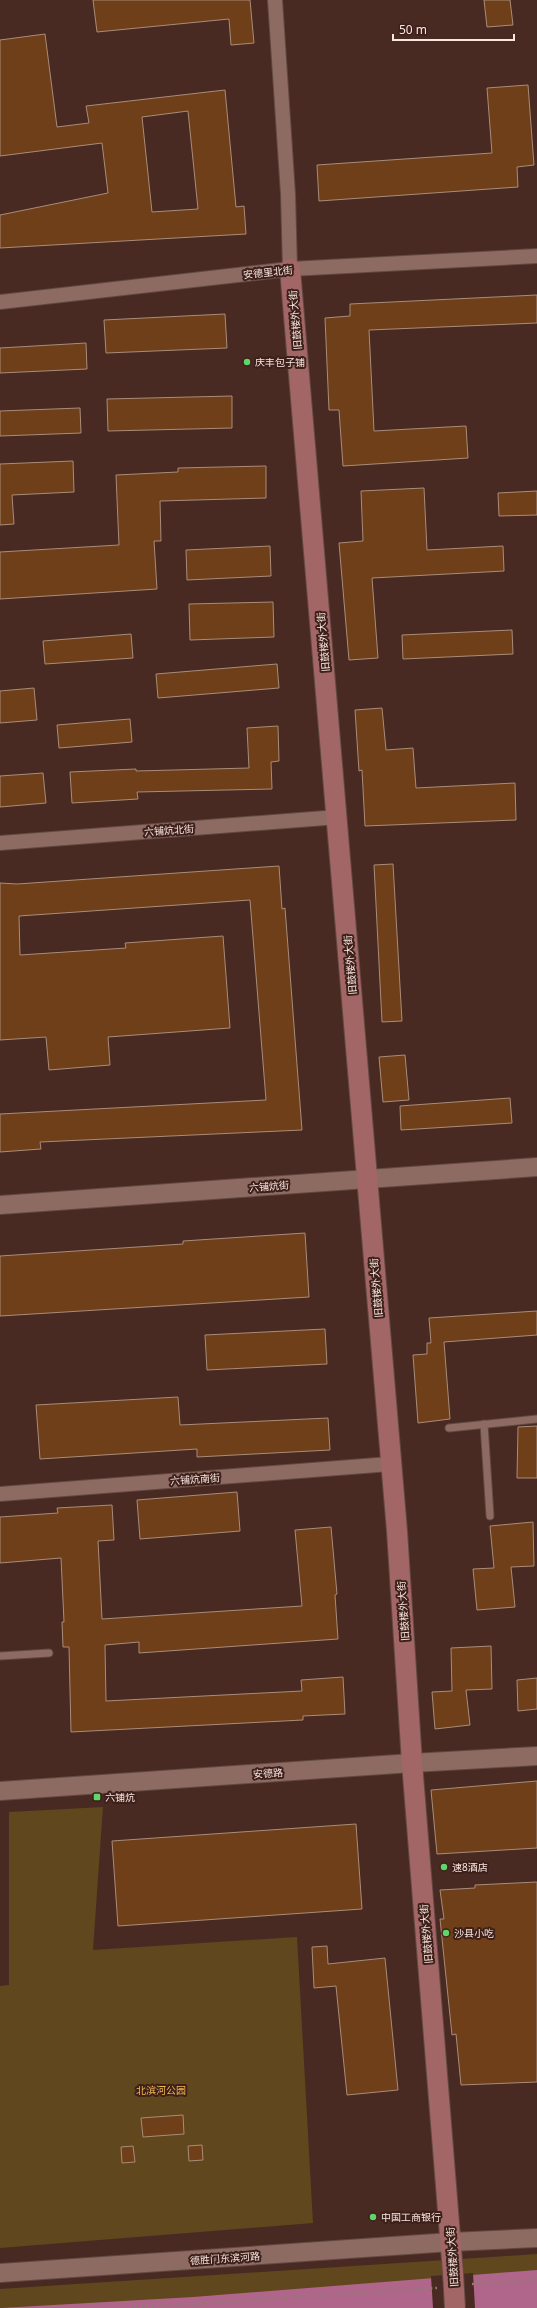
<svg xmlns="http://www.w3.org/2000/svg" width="537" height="2308" font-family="'Noto Sans','Noto Sans SC',sans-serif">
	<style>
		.green { fill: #60471d }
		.water { fill: #af668a }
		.pier { fill: #482a23 }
		.building { fill: #6e3f19; stroke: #aa8c78; fill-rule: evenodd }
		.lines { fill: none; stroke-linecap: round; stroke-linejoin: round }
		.service-casing { stroke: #624943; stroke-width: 9 }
		.minor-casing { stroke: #624943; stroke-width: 16 }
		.tertiary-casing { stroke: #624943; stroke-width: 20 }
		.secondary-casing { stroke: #624943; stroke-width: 22 }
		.path { stroke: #947b74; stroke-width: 2.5; stroke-dasharray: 2 3; stroke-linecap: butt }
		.service { stroke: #8e6b62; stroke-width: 7 }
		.minor { stroke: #8e6b62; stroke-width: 14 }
		.tertiary { stroke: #8e6b62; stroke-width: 18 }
		.secondary { stroke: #a26666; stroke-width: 20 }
		.secondary-bridge-casing { stroke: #624943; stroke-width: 22; stroke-linecap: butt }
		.secondary-bridge { stroke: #a26666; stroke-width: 20 }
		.poi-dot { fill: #60d56a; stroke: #3d2019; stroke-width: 1.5 }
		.labels { text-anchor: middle; stroke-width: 4; stroke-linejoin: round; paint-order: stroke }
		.street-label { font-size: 10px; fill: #fae6e1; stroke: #3d2019 }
		.poi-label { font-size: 10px; fill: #fae6e1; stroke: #3d2019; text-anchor: start }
		.park-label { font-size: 10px; fill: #f0b651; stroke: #3d2019 }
	</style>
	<rect width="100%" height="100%" fill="#482a23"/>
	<g class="green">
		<path d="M 103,1807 L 93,1950 L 297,1937 L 313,2223 L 0,2248 L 0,1986 L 9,1985 L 9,1812 Z"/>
		<path d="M 537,2254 L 537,2308 L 0,2308 L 0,2289 Z"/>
	</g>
	<path class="water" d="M 537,2270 L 537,2308 L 1,2308 L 193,2297 Z"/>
	<path class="pier" d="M 473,2273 L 475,2308 L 433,2308 L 431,2276 Z"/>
	<g class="building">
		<path d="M 93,0 L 250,0 L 254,43 L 231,45 L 229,19 L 97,32 Z"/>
		<path d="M 484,0 L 510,0 L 513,25 L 487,27 Z"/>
		<path d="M 45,34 L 57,127 L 89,123 L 86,106 L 225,90 L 236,207 L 244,206 L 246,234 L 0,248 L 0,215 L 108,193 L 102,143 L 0,156 L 0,40 ZM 188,111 L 198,209 L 152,212 L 142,117 Z"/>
		<path d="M 528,85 L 534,165 L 517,167 L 518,187 L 319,201 L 317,165 L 492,153 L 487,88 Z"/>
		<path d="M 537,295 L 537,323 L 369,330 L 374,431 L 466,426 L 468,458 L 343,466 L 339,410 L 329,410 L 325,318 L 350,316 L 350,304 Z"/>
		<path d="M 225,314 L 227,348 L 106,353 L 104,320 Z"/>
		<path d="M 86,343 L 87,369 L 0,373 L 0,348 Z"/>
		<path d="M 232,396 L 232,428 L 108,431 L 107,399 Z"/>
		<path d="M 80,408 L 81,433 L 0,436 L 0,411 Z"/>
		<path d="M 73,461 L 74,492 L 12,495 L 14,524 L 0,525 L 0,464 Z"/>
		<path d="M 266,466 L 266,498 L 160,501 L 161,541 L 154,541 L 157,589 L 0,599 L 0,552 L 119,545 L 116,475 L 178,472 L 178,468 Z"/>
		<path d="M 424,488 L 427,550 L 503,546 L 504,571 L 372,578 L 378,658 L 349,660 L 339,543 L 363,541 L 361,491 Z"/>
		<path d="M 537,491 L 537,515 L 499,516 L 498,493 Z"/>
		<path d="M 270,546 L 271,576 L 187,580 L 186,550 Z"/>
		<path d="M 273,602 L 274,637 L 190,640 L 189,604 Z"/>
		<path d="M 512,630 L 513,654 L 403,659 L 402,635 Z"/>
		<path d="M 131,634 L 133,658 L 45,664 L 43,641 Z"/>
		<path d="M 277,664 L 279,688 L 158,698 L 156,674 Z"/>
		<path d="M 34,688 L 37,720 L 0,723 L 0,691 Z"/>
		<path d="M 382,708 L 386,750 L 413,748 L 416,788 L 515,783 L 516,820 L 365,826 L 362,770 L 359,771 L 355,710 Z"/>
		<path d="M 130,719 L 132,742 L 59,748 L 57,725 Z"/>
		<path d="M 278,726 L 279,761 L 271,762 L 272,789 L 137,792 L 138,799 L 72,803 L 70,772 L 136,769 L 136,771 L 249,768 L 247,728 Z"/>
		<path d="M 43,773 L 46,803 L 0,807 L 0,776 Z"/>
		<path d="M 393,864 L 402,1021 L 382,1022 L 374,865 Z"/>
		<path d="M 279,866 L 282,909 L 285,908 L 302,1130 L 40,1142 L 41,1149 L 0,1152 L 0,1114 L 266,1100 L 250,900 L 19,916 L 20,955 L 126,948 L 125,943 L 223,936 L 230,1028 L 108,1037 L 110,1065 L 49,1070 L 46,1037 L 0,1040 L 0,883 L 17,884 Z"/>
		<path d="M 405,1055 L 409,1100 L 383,1102 L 379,1057 Z"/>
		<path d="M 510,1098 L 512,1123 L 401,1130 L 400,1106 Z"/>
		<path d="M 305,1233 L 309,1297 L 0,1316 L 0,1256 L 183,1244 L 183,1241 Z"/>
		<path d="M 537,1311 L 537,1335 L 444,1342 L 450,1419 L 418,1423 L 413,1355 L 427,1354 L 427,1343 L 431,1343 L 429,1318 Z"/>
		<path d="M 325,1329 L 327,1364 L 207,1370 L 205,1335 Z"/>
		<path d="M 178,1397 L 180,1425 L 328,1418 L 330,1450 L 197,1457 L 197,1449 L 40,1459 L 36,1405 Z"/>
		<path d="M 537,1426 L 537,1478 L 517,1478 L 518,1427 Z"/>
		<path d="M 237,1492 L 240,1531 L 140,1539 L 137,1500 Z"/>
		<path d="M 112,1505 L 114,1540 L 98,1541 L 102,1619 L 302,1606 L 295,1530 L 331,1527 L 337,1594 L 335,1595 L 338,1639 L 139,1653 L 139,1642 L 105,1645 L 106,1701 L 302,1691 L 301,1680 L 343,1677 L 345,1714 L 303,1716 L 303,1720 L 71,1732 L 69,1647 L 63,1647 L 62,1622 L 64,1622 L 61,1558 L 0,1563 L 0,1517 L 58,1513 L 57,1508 Z"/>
		<path d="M 533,1522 L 534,1566 L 511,1567 L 515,1607 L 477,1610 L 473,1569 L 494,1568 L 490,1526 Z"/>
		<path d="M 491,1646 L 492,1689 L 466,1690 L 470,1725 L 435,1729 L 432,1692 L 452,1691 L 451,1648 Z"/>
		<path d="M 537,1678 L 537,1709 L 518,1711 L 517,1680 Z"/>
		<path d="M 537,1781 L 537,1848 L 437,1854 L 431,1790 Z"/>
		<path d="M 356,1824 L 362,1909 L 118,1926 L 112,1841 Z"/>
		<path d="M 537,1882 L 537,2082 L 461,2085 L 456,2034 L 452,2035 L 440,1919 L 444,1919 L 440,1890 L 475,1888 L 475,1885 Z"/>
		<path d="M 327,1946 L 328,1964 L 385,1958 L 398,2090 L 347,2095 L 336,1986 L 314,1988 L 312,1947 Z"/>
		<path d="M 183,2115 L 184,2134 L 143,2137 L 141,2118 Z"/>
		<path d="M 202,2145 L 203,2160 L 189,2161 L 188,2146 Z"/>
		<path d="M 133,2146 L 135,2162 L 122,2163 L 121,2147 Z"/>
	</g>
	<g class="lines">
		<defs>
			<g id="service">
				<path d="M 484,1424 L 490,1516"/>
				<path d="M 449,1428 L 537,1419"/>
				<path d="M 0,1656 L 49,1653"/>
			</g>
			<g id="minor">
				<path d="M 275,0 L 288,194 L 290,269"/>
				<path d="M 0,302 L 290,269 L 537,256"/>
				<path d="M 0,843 L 338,817"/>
				<path d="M 0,1494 L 390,1464"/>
			</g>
			<g id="tertiary">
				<path d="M 0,1205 L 537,1167"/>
				<path d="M 0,1791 L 412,1763 L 537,1756"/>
				<path d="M 0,2273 L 451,2242 L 537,2238"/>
			</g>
			<path id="secondary" d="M 290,269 L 397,1531 L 412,1763 L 453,2273"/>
		</defs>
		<use href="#service" class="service-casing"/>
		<use href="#minor" class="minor-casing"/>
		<use href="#tertiary" class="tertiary-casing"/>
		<use href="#secondary" class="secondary-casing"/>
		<g class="path">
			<path d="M 472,2284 L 537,2280"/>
			<path d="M 131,2308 L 437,2288"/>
		</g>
		<use href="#service" class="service"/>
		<use href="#minor" class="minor"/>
		<use href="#tertiary" class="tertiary"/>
		<use href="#secondary" class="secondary"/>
		<defs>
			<path id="secondary-bridge" d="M 453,2273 L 455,2308"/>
		</defs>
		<use href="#secondary-bridge" class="secondary-bridge-casing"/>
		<use href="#secondary-bridge" class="secondary-bridge"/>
	</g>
	<g class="poi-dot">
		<circle cx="247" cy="362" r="4"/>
		<rect x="93" y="1793" width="8" height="8" rx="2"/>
		<circle cx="444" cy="1867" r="4"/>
		<circle cx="446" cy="1933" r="4"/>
		<circle cx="373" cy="2217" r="4"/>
	</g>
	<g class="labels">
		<g class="street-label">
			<text transform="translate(268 272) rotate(-6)" y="4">安德里北街</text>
			<text transform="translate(295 320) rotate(-95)" y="4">旧鼓楼外大街</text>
			<text transform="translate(323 642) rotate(-95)" y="4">旧鼓楼外大街</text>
			<text transform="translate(169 830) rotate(-4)" y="4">六铺炕北街</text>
			<text transform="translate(350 965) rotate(-95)" y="4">旧鼓楼外大街</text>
			<text transform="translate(269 1186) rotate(-4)" y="4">六铺炕街</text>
			<text transform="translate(376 1288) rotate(-95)" y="4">旧鼓楼外大街</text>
			<text transform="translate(195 1479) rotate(-4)" y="4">六铺炕南街</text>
			<text transform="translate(403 1611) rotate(-94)" y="4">旧鼓楼外大街</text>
			<text transform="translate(268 1773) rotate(-4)" y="4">安德路</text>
			<text transform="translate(426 1934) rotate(-95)" y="4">旧鼓楼外大街</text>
			<text transform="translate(452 2257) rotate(-94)" y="4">旧鼓楼外大街</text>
			<text transform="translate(225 2258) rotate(-4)" y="4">德胜门东滨河路</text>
		</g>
		<g class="poi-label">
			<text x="255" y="366">庆丰包子铺</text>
			<text x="105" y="1801">六铺炕</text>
			<text x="452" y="1871">速8酒店</text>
			<text x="454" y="1937">沙县小吃</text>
			<text x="381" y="2221">中国工商银行</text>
		</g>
		<g class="park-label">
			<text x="161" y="2094">北滨河公园</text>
		</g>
	</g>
	<path d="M393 34v6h121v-6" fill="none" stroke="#fae6e1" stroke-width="2"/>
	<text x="399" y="34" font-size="12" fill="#fae6e1" stroke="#3d2019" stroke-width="3" paint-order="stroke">50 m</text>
</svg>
